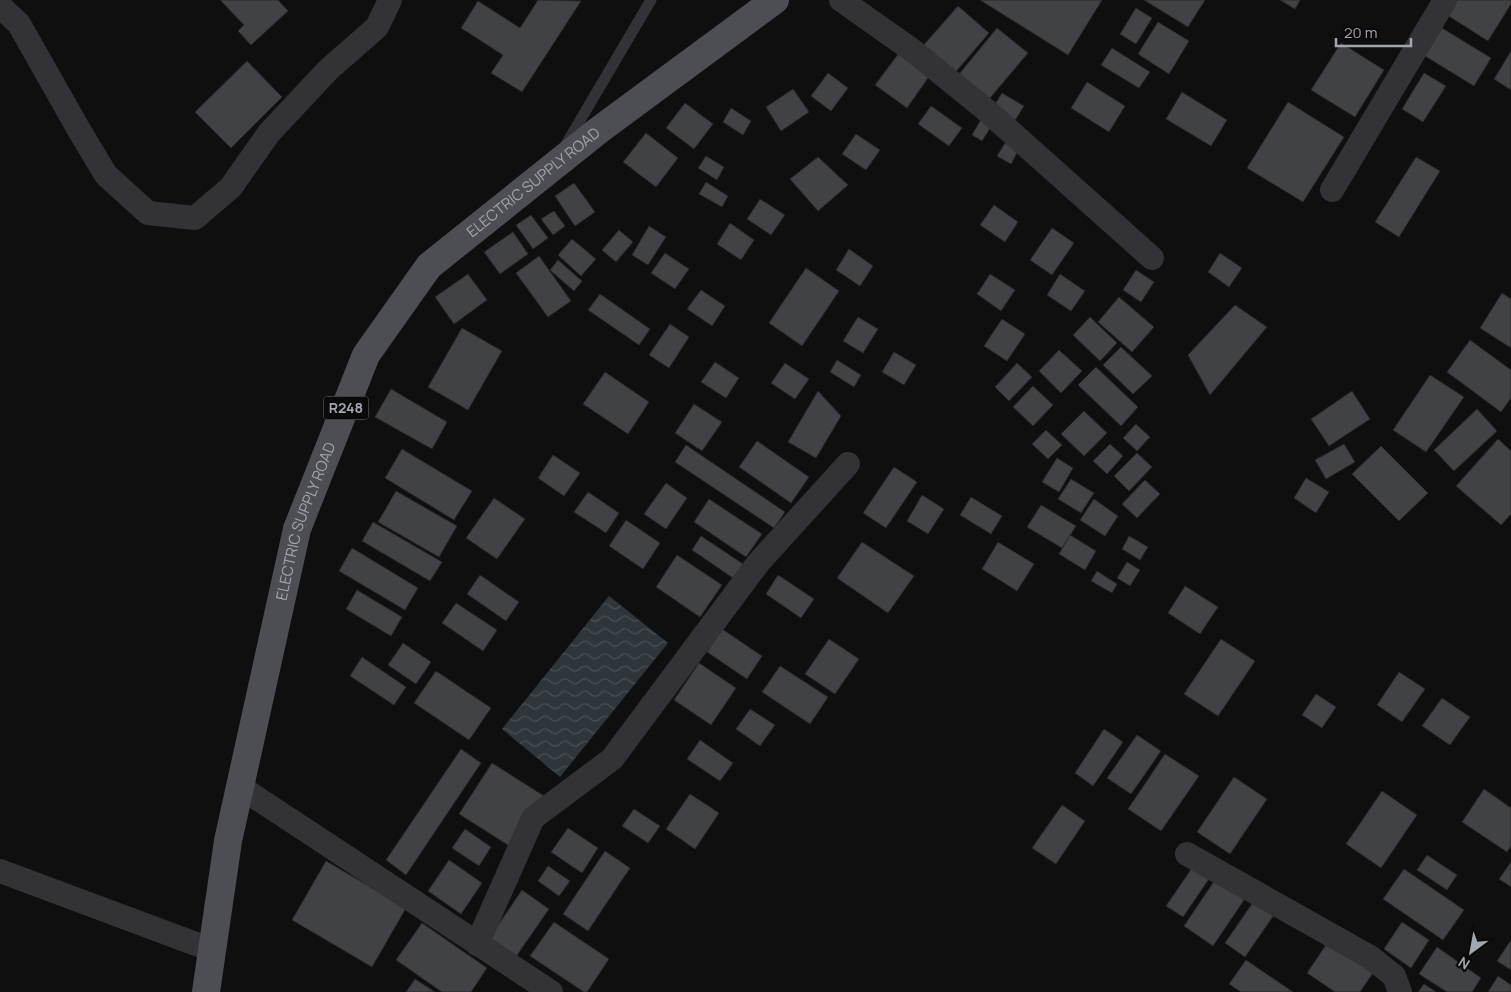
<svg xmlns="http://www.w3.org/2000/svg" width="1511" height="992" font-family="Manrope,sans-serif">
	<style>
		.water { fill: url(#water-waves) }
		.building { fill: #414245; stroke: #29292c }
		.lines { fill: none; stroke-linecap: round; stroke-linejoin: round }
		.service { stroke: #333337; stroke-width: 11 }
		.minor { stroke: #333337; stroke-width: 24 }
		.primary { stroke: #4d4e53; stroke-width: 28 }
		.labels { text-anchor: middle; stroke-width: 5; stroke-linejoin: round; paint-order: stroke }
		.shield { fill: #0a0a0b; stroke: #74777e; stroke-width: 1 }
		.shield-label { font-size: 14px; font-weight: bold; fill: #a2a6af }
		.street-label { font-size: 15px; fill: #a2a6af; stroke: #0a0a0b }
	</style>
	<defs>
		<pattern id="water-waves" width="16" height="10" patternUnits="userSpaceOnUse" patternTransform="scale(1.25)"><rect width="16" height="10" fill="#2e353b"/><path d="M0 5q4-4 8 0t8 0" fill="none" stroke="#494f55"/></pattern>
	</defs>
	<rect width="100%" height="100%" fill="#0f0f10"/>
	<path class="water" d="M 609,596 L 668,643 L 560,777 L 502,729 Z"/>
	<g class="building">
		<path d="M 220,0 L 278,0 L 288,11 L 251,45 L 238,31 L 244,25 Z"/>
		<path d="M 538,0 L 581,1 L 522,92 L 491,73 L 503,55 L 461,28 L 478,1 L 520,28 Z"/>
		<path d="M 980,0 L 1102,0 L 1068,55 Z"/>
		<path d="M 1144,0 L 1205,0 L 1188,27 Z"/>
		<path d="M 1280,0 L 1300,0 L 1295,9 Z"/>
		<path d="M 1456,0 L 1510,0 L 1511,1 L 1511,4 L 1488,41 L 1447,15 Z"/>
		<path d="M 958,6 L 989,33 L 953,75 L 922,47 Z"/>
		<path d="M 1136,8 L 1152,18 L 1136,44 L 1120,34 Z"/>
		<path d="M 1158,22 L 1189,41 L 1169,74 L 1138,54 Z"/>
		<path d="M 997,28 L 1028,53 L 985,104 L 955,79 Z"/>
		<path d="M 1442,28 L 1491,58 L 1474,86 L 1425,56 Z"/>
		<path d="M 1341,43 L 1384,70 L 1355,117 L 1311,90 Z"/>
		<path d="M 1112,48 L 1150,72 L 1139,88 L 1101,65 Z"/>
		<path d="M 1511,51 L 1511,90 L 1494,79 Z"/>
		<path d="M 899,53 L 930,75 L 907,108 L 875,85 Z"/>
		<path d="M 247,61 L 282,97 L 231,148 L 195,112 Z"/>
		<path d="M 828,73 L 848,88 L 831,111 L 811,96 Z"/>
		<path d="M 1424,73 L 1446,86 L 1423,122 L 1402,109 Z"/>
		<path d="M 1087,82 L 1125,106 L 1109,132 L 1071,108 Z"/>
		<path d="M 793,89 L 809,112 L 781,131 L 766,107 Z"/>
		<path d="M 1182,92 L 1227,120 L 1211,146 L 1166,119 Z"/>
		<path d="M 1002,93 L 1024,106 L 1014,122 L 992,109 Z"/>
		<path d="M 1288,102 L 1344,137 L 1303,202 L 1247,168 Z"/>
		<path d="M 685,103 L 713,124 L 694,149 L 666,128 Z"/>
		<path d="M 931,106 L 962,128 L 949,146 L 918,124 Z"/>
		<path d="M 731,108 L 751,121 L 743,135 L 723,122 Z"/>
		<path d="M 984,114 L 995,120 L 982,141 L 972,135 Z"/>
		<path d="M 646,133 L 678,158 L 656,187 L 623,162 Z"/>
		<path d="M 856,134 L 880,150 L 866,170 L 842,154 Z"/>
		<path d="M 1005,143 L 1018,151 L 1011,164 L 997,156 Z"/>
		<path d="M 706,156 L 724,167 L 717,180 L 698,168 Z"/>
		<path d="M 818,157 L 848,185 L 818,211 L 790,179 Z"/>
		<path d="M 1416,157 L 1440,171 L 1399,237 L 1375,222 Z"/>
		<path d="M 706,182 L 728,196 L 722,207 L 699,194 Z"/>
		<path d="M 574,183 L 595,212 L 575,226 L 555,196 Z"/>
		<path d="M 760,199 L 785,215 L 771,235 L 747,219 Z"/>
		<path d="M 994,205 L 1018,222 L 1005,242 L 980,225 Z"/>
		<path d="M 554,211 L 565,226 L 553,235 L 541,219 Z"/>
		<path d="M 531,215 L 548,238 L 533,249 L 516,225 Z"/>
		<path d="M 730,223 L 754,240 L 741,260 L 717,244 Z"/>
		<path d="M 649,226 L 666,237 L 648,265 L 632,255 Z"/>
		<path d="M 1052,228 L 1074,243 L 1052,275 L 1030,260 Z"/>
		<path d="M 619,230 L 633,242 L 616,262 L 602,250 Z"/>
		<path d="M 513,232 L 528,254 L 500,274 L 484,252 Z"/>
		<path d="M 572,239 L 596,259 L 581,276 L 558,255 Z"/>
		<path d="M 849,249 L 873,266 L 860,286 L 836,270 Z"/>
		<path d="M 665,253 L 689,269 L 675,289 L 651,273 Z"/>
		<path d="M 1220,253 L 1242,268 L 1229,287 L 1208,272 Z"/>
		<path d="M 539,256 L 571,301 L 548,317 L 516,273 Z"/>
		<path d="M 558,260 L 582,281 L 574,291 L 550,270 Z"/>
		<path d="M 806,268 L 839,291 L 802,346 L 769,323 Z"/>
		<path d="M 1136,270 L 1154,282 L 1141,302 L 1123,290 Z"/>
		<path d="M 468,274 L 487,300 L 454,324 L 435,297 Z"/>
		<path d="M 990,274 L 1015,290 L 1001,311 L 977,294 Z"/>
		<path d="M 1060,274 L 1085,291 L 1071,311 L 1047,295 Z"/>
		<path d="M 701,290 L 725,306 L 712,326 L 687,309 Z"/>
		<path d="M 1502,293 L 1511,299 L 1511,348 L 1480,328 Z"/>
		<path d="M 600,294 L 650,329 L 639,345 L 588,310 Z"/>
		<path d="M 1119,297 L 1154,327 L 1132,352 L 1098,322 Z"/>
		<path d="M 1235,305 L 1267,327 L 1210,395 L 1188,355 Z"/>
		<path d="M 858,317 L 878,329 L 863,353 L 843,341 Z"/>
		<path d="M 1090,317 L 1117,343 L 1100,361 L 1073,335 Z"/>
		<path d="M 1002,319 L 1025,334 L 1007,361 L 984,346 Z"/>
		<path d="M 670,324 L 689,337 L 669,368 L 649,355 Z"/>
		<path d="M 462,328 L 502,351 L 468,410 L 428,387 Z"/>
		<path d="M 1470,340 L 1511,370 L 1511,398 L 1501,412 L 1447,372 Z"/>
		<path d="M 1121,347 L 1152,376 L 1133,394 L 1103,365 Z"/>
		<path d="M 1059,350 L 1082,371 L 1061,393 L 1039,371 Z"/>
		<path d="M 894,352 L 916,365 L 904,385 L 882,372 Z"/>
		<path d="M 837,360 L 861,375 L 854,387 L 830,372 Z"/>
		<path d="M 715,362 L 739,378 L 726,398 L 701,382 Z"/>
		<path d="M 785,363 L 809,379 L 795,399 L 771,383 Z"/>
		<path d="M 1017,363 L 1032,377 L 1009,401 L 995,387 Z"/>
		<path d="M 1096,367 L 1138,407 L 1121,426 L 1078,385 Z"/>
		<path d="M 605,372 L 649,402 L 628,434 L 583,404 Z"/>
		<path d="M 1430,375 L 1464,397 L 1426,452 L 1393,430 Z"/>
		<path d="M 1033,386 L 1053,405 L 1033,426 L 1013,407 Z"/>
		<path d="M 391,389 L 447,422 L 432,449 L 375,417 Z"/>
		<path d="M 818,391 L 841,416 L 816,458 L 788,442 Z"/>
		<path d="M 1352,391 L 1370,419 L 1329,446 L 1311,419 Z"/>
		<path d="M 694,404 L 722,422 L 702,451 L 675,433 Z"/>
		<path d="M 1477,409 L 1497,431 L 1454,471 L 1434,450 Z"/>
		<path d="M 1084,411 L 1107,433 L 1084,456 L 1061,434 Z"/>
		<path d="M 1136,424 L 1150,437 L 1137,451 L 1123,438 Z"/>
		<path d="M 1046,430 L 1062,445 L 1048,459 L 1032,444 Z"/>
		<path d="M 1498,439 L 1511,451 L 1511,514 L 1501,525 L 1456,486 Z"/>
		<path d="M 757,441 L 809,477 L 791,503 L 739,467 Z"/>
		<path d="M 1110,444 L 1123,456 L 1107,474 L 1093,461 Z"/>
		<path d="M 1344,444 L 1355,462 L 1326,479 L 1315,460 Z"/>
		<path d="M 686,445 L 785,512 L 774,528 L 675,462 Z"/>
		<path d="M 1381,446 L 1428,493 L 1399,521 L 1352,474 Z"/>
		<path d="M 402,449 L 472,491 L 454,520 L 385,478 Z"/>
		<path d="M 1137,453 L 1152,467 L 1129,491 L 1114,476 Z"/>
		<path d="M 553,455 L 580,473 L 564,496 L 538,478 Z"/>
		<path d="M 1057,458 L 1073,468 L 1059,492 L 1042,482 Z"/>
		<path d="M 894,467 L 917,482 L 886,528 L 863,513 Z"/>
		<path d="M 1306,478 L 1329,492 L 1316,513 L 1294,498 Z"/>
		<path d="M 1071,479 L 1094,493 L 1081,513 L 1058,499 Z"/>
		<path d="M 1145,480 L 1160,494 L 1137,518 L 1122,504 Z"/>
		<path d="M 666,483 L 687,498 L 666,529 L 644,514 Z"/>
		<path d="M 396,491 L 457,526 L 439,557 L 378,522 Z"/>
		<path d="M 588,492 L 619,513 L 606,533 L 574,512 Z"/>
		<path d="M 922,495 L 944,509 L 928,534 L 907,521 Z"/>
		<path d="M 971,497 L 1002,516 L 991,534 L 960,515 Z"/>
		<path d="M 494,498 L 525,519 L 497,559 L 466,538 Z"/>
		<path d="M 709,499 L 762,534 L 746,557 L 694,522 Z"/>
		<path d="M 1094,499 L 1118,516 L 1105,536 L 1080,520 Z"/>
		<path d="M 1041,505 L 1076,526 L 1062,548 L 1027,527 Z"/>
		<path d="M 626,520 L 660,543 L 643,569 L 609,546 Z"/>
		<path d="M 373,522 L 442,562 L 430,581 L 362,541 Z"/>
		<path d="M 1070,535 L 1096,551 L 1085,570 L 1059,554 Z"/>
		<path d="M 701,536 L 743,564 L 733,578 L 692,550 Z"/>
		<path d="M 1129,536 L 1148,547 L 1140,560 L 1122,549 Z"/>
		<path d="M 862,542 L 914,576 L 888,613 L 837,578 Z"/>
		<path d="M 998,542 L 1034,564 L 1017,591 L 982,569 Z"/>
		<path d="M 352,548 L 418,588 L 405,610 L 339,571 Z"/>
		<path d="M 677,555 L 722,585 L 700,617 L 656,587 Z"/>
		<path d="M 1127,562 L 1140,570 L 1130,586 L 1117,578 Z"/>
		<path d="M 1097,571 L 1117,584 L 1112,593 L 1091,581 Z"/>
		<path d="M 480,575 L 519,602 L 506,621 L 467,594 Z"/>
		<path d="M 778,575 L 814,599 L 801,618 L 766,594 Z"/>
		<path d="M 1185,586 L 1218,607 L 1200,634 L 1168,613 Z"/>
		<path d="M 357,590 L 402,617 L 391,636 L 346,609 Z"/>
		<path d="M 456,603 L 497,630 L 483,651 L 442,623 Z"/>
		<path d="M 722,629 L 762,656 L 747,679 L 707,652 Z"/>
		<path d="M 829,639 L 859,659 L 835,694 L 805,674 Z"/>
		<path d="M 1221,639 L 1255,661 L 1218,716 L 1184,694 Z"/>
		<path d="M 403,643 L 431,662 L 416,684 L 388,665 Z"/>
		<path d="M 362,657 L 406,687 L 394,705 L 350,676 Z"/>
		<path d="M 699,663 L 736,688 L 711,725 L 674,700 Z"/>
		<path d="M 780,666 L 828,697 L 810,724 L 762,692 Z"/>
		<path d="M 436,671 L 491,708 L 469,740 L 414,703 Z"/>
		<path d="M 1399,672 L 1425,689 L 1402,722 L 1377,705 Z"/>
		<path d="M 1316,694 L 1336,707 L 1322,728 L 1302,715 Z"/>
		<path d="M 1442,698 L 1470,717 L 1450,745 L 1422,726 Z"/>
		<path d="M 750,709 L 775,725 L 760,746 L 736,729 Z"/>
		<path d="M 1104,729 L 1123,742 L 1093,786 L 1075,773 Z"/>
		<path d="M 1137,735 L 1161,751 L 1131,794 L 1107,778 Z"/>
		<path d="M 700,740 L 733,763 L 720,781 L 687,759 Z"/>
		<path d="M 461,749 L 481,763 L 406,875 L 386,860 Z"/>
		<path d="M 1165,754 L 1199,776 L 1161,831 L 1128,809 Z"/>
		<path d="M 492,763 L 544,796 L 511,847 L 459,814 Z"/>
		<path d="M 1234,777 L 1267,799 L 1230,854 L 1197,832 Z"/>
		<path d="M 1484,789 L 1511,808 L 1511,846 L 1507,852 L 1462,822 Z"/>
		<path d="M 1382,791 L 1417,815 L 1381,868 L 1346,844 Z"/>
		<path d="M 690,794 L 719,813 L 695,849 L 666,829 Z"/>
		<path d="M 1062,805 L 1085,821 L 1056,864 L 1032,848 Z"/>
		<path d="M 634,809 L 660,826 L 648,843 L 622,826 Z"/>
		<path d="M 568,828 L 598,848 L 582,873 L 551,852 Z"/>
		<path d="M 465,829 L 491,847 L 479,866 L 452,848 Z"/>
		<path d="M 605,851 L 630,868 L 588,931 L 563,914 Z"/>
		<path d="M 1427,855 L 1457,875 L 1447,890 L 1417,870 Z"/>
		<path d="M 449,860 L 482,883 L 461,914 L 428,891 Z"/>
		<path d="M 326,861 L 406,908 L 372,967 L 292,920 Z"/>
		<path d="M 1511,862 L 1511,887 L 1499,879 Z"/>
		<path d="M 1194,865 L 1211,876 L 1183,917 L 1166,906 Z"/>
		<path d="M 548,866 L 570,881 L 559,896 L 538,881 Z"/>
		<path d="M 1404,869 L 1464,910 L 1443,940 L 1383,899 Z"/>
		<path d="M 1217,877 L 1246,897 L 1213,946 L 1184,926 Z"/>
		<path d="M 522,890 L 549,909 L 515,958 L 488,940 Z"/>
		<path d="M 1256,898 L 1276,912 L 1245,957 L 1225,943 Z"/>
		<path d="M 554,922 L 609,959 L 587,992 L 584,992 L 530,956 Z"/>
		<path d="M 1402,922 L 1429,940 L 1411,968 L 1384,949 Z"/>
		<path d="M 422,923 L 487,968 L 471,992 L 442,992 L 396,960 Z"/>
		<path d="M 1511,940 L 1511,970 L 1497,961 Z"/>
		<path d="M 1328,942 L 1373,973 L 1360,992 L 1335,992 L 1307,973 Z"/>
		<path d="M 1437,947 L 1481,978 L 1472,992 L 1447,992 L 1419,974 Z"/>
		<path d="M 1246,960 L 1293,992 L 1241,992 L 1229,984 Z"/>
		<path d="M 1498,976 L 1511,985 L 1511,992 L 1488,992 Z"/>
		<path d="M 415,979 L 435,992 L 406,992 Z"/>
		<path d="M 1424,984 L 1436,992 L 1418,992 Z"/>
	</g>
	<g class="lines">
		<path class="service" d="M 565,146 L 651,0"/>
		<g class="minor">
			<path d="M 841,0 L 912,50 L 985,109 L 1152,258"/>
			<path d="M 0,6 L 19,24 L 79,130 L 106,175 L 148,213 L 195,218 L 231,187 L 269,133 L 328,70 L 377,27 L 390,0"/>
			<path d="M 1332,190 L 1445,0"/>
			<path d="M 240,787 L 551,992"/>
			<path d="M 1187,854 L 1370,957 L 1394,976 L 1400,992"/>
			<path d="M 0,871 L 212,950"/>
			<path d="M 477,944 L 533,818 L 612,759 L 759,562 L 848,464"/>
		</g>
		<path class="primary" id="s1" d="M 206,992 L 228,841 L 297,529 L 366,355 L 429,266 L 599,130 L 775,0"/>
	</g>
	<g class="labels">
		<rect class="shield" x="323.5" y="396.5" width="45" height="23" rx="4"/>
		<g class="shield-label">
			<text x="346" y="413">R248</text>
		</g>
		<g class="street-label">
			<text dy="5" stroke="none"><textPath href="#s1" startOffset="902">ELECTRIC SUPPLY ROAD</textPath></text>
			<text dy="5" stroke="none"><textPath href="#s1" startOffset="482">ELECTRIC SUPPLY ROAD</textPath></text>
		</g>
	</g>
	<g transform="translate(1471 952) rotate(212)" stroke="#0a0a0b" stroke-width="4" paint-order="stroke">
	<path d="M0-4L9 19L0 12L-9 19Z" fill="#a2a6af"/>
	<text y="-8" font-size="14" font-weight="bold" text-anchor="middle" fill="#a2a6af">N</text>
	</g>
	<path d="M1336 38v8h75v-8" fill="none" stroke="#a2a6af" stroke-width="2.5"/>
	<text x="1344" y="38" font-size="15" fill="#a2a6af" stroke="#0a0a0b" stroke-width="4" paint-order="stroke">20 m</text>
</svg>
